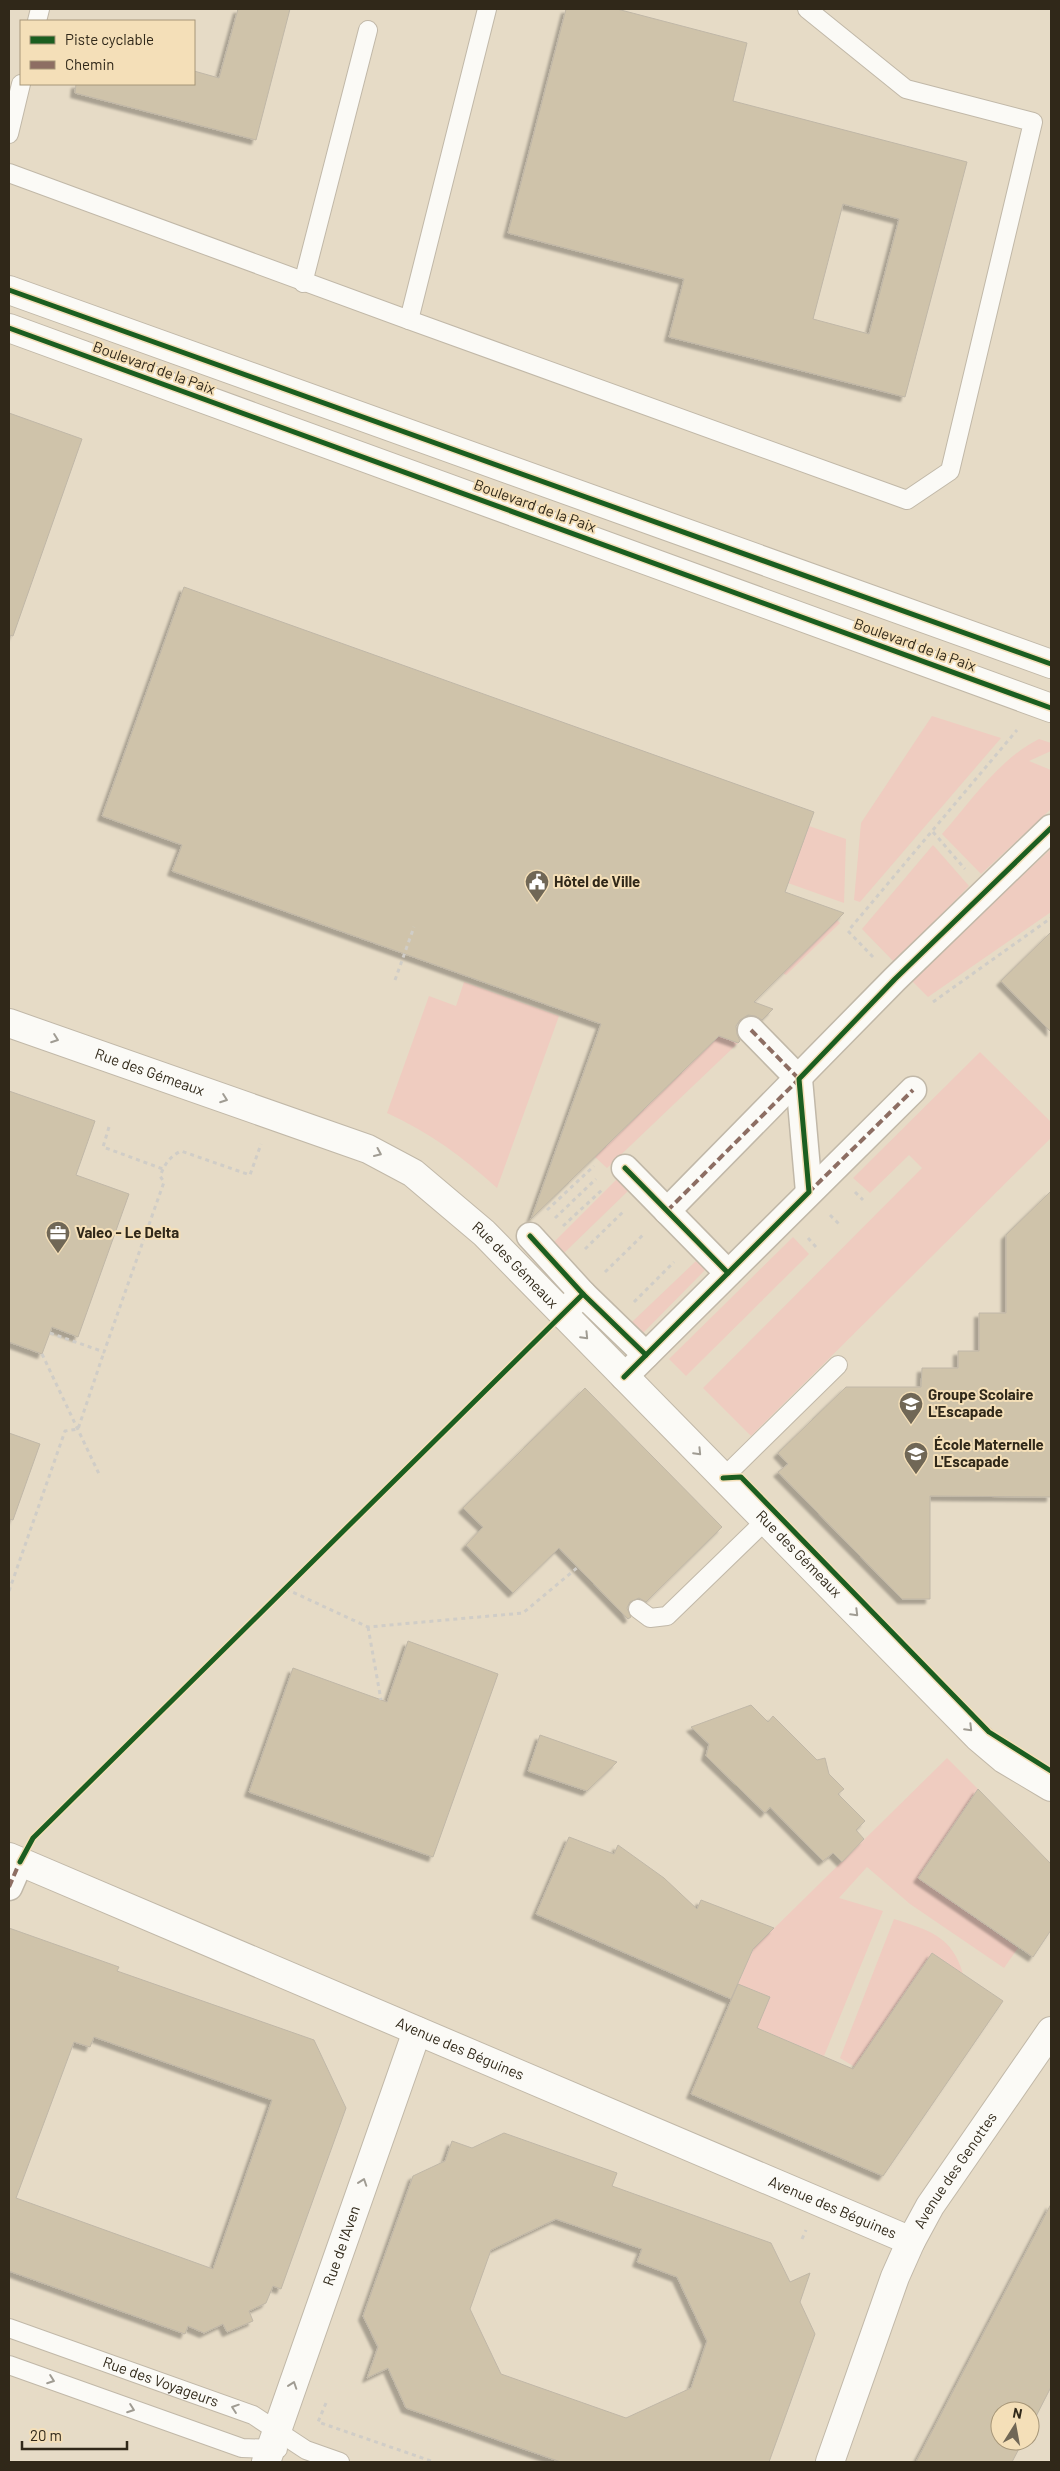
<svg xmlns="http://www.w3.org/2000/svg" width="1060" height="2471" font-family="Barlow,sans-serif">
	<style>
		.green { fill: #efccc0 }
		.building { fill: #cfc3aa; stroke: #c0b7a7; fill-rule: evenodd; filter: url(#shadow) }
		.lines { fill: none; stroke-linecap: round; stroke-linejoin: round }
		.service-casing { stroke: #c1b8a8; stroke-width: 20 }
		.pedestrian-casing { stroke: #c1b8a8; stroke-width: 29 }
		.minor-casing { stroke: #c1b8a8; stroke-width: 30 }
		.tertiary-casing { stroke: #c1b8a8; stroke-width: 30 }
		.secondary-casing { stroke: #c1b8a8; stroke-width: 30 }
		.path { stroke: #d0cdc7; stroke-width: 3; stroke-dasharray: 4 4; stroke-linecap: butt }
		.service { stroke: #fbfaf6; stroke-width: 18 }
		.pedestrian { stroke: #fbfaf6; stroke-width: 26 }
		.minor { stroke: #fbfaf6; stroke-width: 28 }
		.tertiary { stroke: #fbfaf6; stroke-width: 28 }
		.secondary { stroke: #fbfaf6; stroke-width: 28 }
		.quiet { stroke: #8d6e63; stroke-width: 4; stroke-dasharray: 8 4; stroke-linecap: butt }
		.cycleway-casing { stroke: #f4dfb8; stroke-width: 8 }
		.cycleway { stroke: #1b5e20; stroke-width: 5 }
		.oneway { stroke: #a09c93 }
		.labels { text-anchor: middle; stroke-width: 4; stroke-linejoin: round; paint-order: stroke }
		.street-label { font-size: 15px; fill: #302819; stroke: #f4dfb8 }
		.poi-label { font-size: 15px; font-weight: bold; fill: #302819; stroke: #f4dfb8; text-anchor: start }
	</style>
	<defs>
		<filter id="shadow"><feDropShadow dx="-4.5" dy="4.5" stdDeviation="1" flood-color="#0004"/></filter>
	</defs>
	<rect width="100%" height="100%" fill="#e6dbc6"/>
	<g class="green">
		<path d="M 932,716 L 1001,738 L 860,902 L 854,900 L 861,823 Z"/>
		<path d="M 1039,739 L 1051,743 L 1051,751 L 1029,761 L 1051,770 L 1051,809 L 981,874 L 942,834 C 971,801 999,759 1039,739 Z"/>
		<path d="M 809,826 L 846,839 L 844,903 L 788,883 Z"/>
		<path d="M 933,845 L 969,886 L 895,963 L 862,929 Z"/>
		<path d="M 1051,849 L 1051,912 L 928,997 L 910,979 Z"/>
		<path d="M 837,920 L 840,923 L 786,975 L 783,973 Z"/>
		<path d="M 464,982 L 559,1016 L 497,1188 C 463,1157 429,1132 387,1113 L 429,996 L 456,1006 Z"/>
		<path d="M 719,1036 L 738,1043 L 607,1168 L 595,1157 Z"/>
		<path d="M 980,1052 L 1051,1122 L 1051,1138 L 751,1436 L 703,1388 L 922,1168 L 909,1155 L 870,1193 L 853,1178 Z"/>
		<path d="M 617,1179 L 628,1191 L 564,1253 L 553,1243 Z"/>
		<path d="M 793,1237 L 809,1254 L 686,1376 L 669,1359 Z"/>
		<path d="M 696,1261 L 705,1270 L 643,1333 L 632,1322 Z"/>
		<path d="M 947,1758 L 978,1789 L 918,1878 L 1018,1948 L 1004,1968 L 910,1904 L 867,1867 L 839,1898 L 883,1911 L 824,2056 L 757,2028 L 769,1997 L 738,1984 L 753,1949 Z"/>
		<path d="M 894,1919 C 929,1930 952,1936 963,1974 L 932,1953 L 855,2067 L 840,2058 Z"/>
	</g>
	<g class="building">
		<path d="M 238,9 L 290,9 L 256,140 L 75,93 L 76,84 L 194,84 L 194,71 L 219,78 Z"/>
		<path d="M 566,9 L 617,9 L 747,43 L 733,101 L 967,162 L 905,397 L 669,337 L 684,279 L 508,233 ZM 843,204 L 899,219 L 869,334 L 813,319 Z"/>
		<path d="M 9,413 L 82,439 L 13,636 L 9,635 Z"/>
		<path d="M 184,587 L 814,812 L 785,892 L 844,913 L 754,1002 L 773,1009 L 762,1020 L 755,1016 L 748,1015 L 740,1020 L 736,1026 L 737,1034 L 740,1041 L 738,1043 L 719,1036 L 531,1219 L 601,1024 L 172,871 L 182,845 L 102,816 Z"/>
		<path d="M 1051,932 L 1051,1032 L 1001,981 Z"/>
		<path d="M 9,1091 L 95,1121 L 76,1175 L 129,1194 L 78,1337 L 52,1327 L 42,1354 L 9,1342 Z"/>
		<path d="M 1051,1191 L 1051,1497 L 930,1496 L 930,1599 L 902,1599 L 778,1472 L 788,1464 L 778,1453 L 846,1387 L 921,1387 L 922,1368 L 958,1368 L 958,1351 L 979,1351 L 979,1313 L 1006,1313 L 1006,1235 Z"/>
		<path d="M 585,1388 L 722,1527 L 646,1602 L 639,1598 L 630,1602 L 627,1608 L 631,1617 L 628,1619 L 559,1548 L 513,1593 L 466,1545 L 483,1527 L 463,1508 Z"/>
		<path d="M 9,1433 L 40,1444 L 13,1520 L 9,1519 Z"/>
		<path d="M 408,1641 L 498,1674 L 433,1857 L 249,1792 L 293,1668 L 387,1702 Z"/>
		<path d="M 751,1705 L 768,1722 L 773,1716 L 817,1760 L 825,1758 L 829,1774 L 844,1789 L 838,1794 L 865,1821 L 856,1830 L 864,1839 L 842,1862 L 833,1853 L 823,1861 L 770,1807 L 765,1813 L 706,1756 L 709,1744 L 691,1727 Z"/>
		<path d="M 540,1735 L 617,1762 L 587,1791 L 528,1771 Z"/>
		<path d="M 978,1789 L 1051,1864 L 1051,1930 L 1033,1957 L 918,1878 Z"/>
		<path d="M 569,1837 L 614,1854 L 618,1845 L 664,1878 L 697,1909 L 701,1900 L 774,1928 L 753,1949 L 731,1999 L 536,1914 Z"/>
		<path d="M 9,1928 L 119,1967 L 117,1971 L 314,2040 L 346,2108 L 281,2289 L 273,2286 L 266,2303 L 249,2311 L 253,2321 L 227,2332 L 223,2324 L 204,2333 L 188,2326 L 185,2334 L 9,2271 ZM 94,2037 L 272,2100 L 213,2269 L 16,2198 L 74,2042 L 90,2047 Z"/>
		<path d="M 932,1953 L 1003,2001 L 883,2176 L 691,2094 L 738,1984 L 770,1997 L 757,2028 L 853,2069 Z"/>
		<path d="M 504,2133 L 617,2173 L 612,2186 L 771,2243 L 790,2282 L 810,2273 L 800,2302 L 815,2334 L 769,2462 L 561,2462 L 406,2408 L 388,2368 L 367,2378 L 378,2347 L 363,2316 L 413,2176 L 445,2161 L 452,2141 L 472,2148 ZM 556,2219 L 642,2249 L 637,2262 L 677,2277 L 707,2341 L 691,2388 L 626,2418 L 501,2374 L 470,2309 L 491,2250 Z"/>
		<path d="M 1051,2204 L 1051,2387 L 1030,2428 L 1030,2411 L 1000,2411 L 1000,2441 L 1023,2441 L 1012,2462 L 916,2462 Z"/>
	</g>
	<g class="lines">
		<defs>
			<g id="service">
				<path d="M 37,21 L 40,9"/>
				<path d="M 9,134 L 21,84"/>
				<path d="M 9,173 L 409,320 L 487,9"/>
				<path d="M 303,283 L 368,30"/>
				<path d="M 409,320 L 907,500 L 950,471 L 1033,122 L 906,89 L 807,9"/>
				<path d="M 723,1478 L 838,1365"/>
				<path d="M 638,1609 L 650,1618 L 667,1616 L 765,1521"/>
				<path id="s1" d="M 9,2328 L 253,2415 L 306,2450 L 340,2462"/>
				<path d="M 9,2365 L 242,2448 L 278,2449"/>
			</g>
			<g id="pedestrian">
				<path d="M 751,1030 L 799,1079 L 809,1192"/>
				<path d="M 625,1168 L 728,1273"/>
				<path d="M 667,1211 L 895,979 L 1051,828"/>
				<path d="M 530,1236 L 583,1294 L 562,1313"/>
				<path d="M 583,1294 L 646,1355"/>
				<path d="M 624,1377 L 913,1090"/>
				<path d="M 9,1887 L 20,1862"/>
			</g>
			<g id="minor">
				<path id="s2" d="M 9,1023 L 368,1149 L 413,1173 L 484,1233 L 978,1737 L 1004,1759 L 1051,1787"/>
				<path id="s3" d="M 266,2462 L 417,2031"/>
			</g>
			<g id="tertiary">
				<path id="s4" d="M 9,1857 L 911,2241"/>
				<path id="s5" d="M 830,2462 L 895,2277 L 911,2241 L 930,2206 L 1051,2031"/>
			</g>
			<g id="secondary">
				<path d="M 9,290 L 1051,664"/>
				<path d="M 9,328 L 1051,708"/>
			</g>
		</defs>
		<use href="#service" class="service-casing"/>
		<use href="#pedestrian" class="pedestrian-casing"/>
		<use href="#minor" class="minor-casing"/>
		<use href="#tertiary" class="tertiary-casing"/>
		<use href="#secondary" class="secondary-casing"/>
		<g class="path">
			<path d="M 933,832 L 965,869"/>
			<path d="M 873,957 L 848,931 L 1017,730"/>
			<path d="M 395,980 L 414,927"/>
			<path d="M 933,1002 L 1051,918"/>
			<path d="M 109,1127 L 103,1147 L 163,1169"/>
			<path d="M 855,1192 L 863,1200"/>
			<path d="M 547,1210 L 594,1166"/>
			<path d="M 830,1215 L 839,1224"/>
			<path d="M 555,1218 L 596,1179"/>
			<path d="M 563,1226 L 602,1190"/>
			<path d="M 808,1238 L 816,1247"/>
			<path d="M 585,1249 L 624,1211"/>
			<path d="M 605,1272 L 645,1233"/>
			<path d="M 634,1302 L 674,1262"/>
			<path d="M 50,1333 L 104,1352 L 164,1182 L 160,1176 C 165,1164 169,1157 181,1151 L 250,1175 L 261,1144"/>
			<path d="M 42,1354 L 100,1476"/>
			<path d="M 286,1589 L 368,1627 L 523,1613 L 578,1567"/>
			<path d="M 9,1591 L 65,1431 L 78,1429 L 104,1352"/>
			<path d="M 368,1627 L 381,1700"/>
			<path d="M 802,2239 L 806,2230"/>
			<path d="M 326,2403 L 318,2422 L 434,2462"/>
		</g>
		<use href="#service" class="service"/>
		<use href="#pedestrian" class="pedestrian"/>
		<use href="#minor" class="minor"/>
		<use href="#tertiary" class="tertiary"/>
		<use href="#secondary" class="secondary"/>
		<g class="quiet">
			<path d="M 751,1030 L 799,1079 L 800,1083"/>
			<path d="M 808,1193 L 913,1090"/>
			<path d="M 667,1211 L 800,1078"/>
			<path d="M 9,1887 L 21,1859"/>
		</g>
		<defs>
			<g id="cycleway">
				<path d="M 9,290 L 1051,664"/>
				<path d="M 9,328 L 1051,708"/>
				<path d="M 625,1168 L 728,1273"/>
				<path d="M 583,1294 L 646,1355"/>
				<path d="M 624,1377 L 809,1192 L 799,1079 L 895,979 L 1051,828"/>
				<path d="M 723,1478 L 741,1477 L 989,1732 L 1051,1771"/>
				<path d="M 20,1862 L 33,1838 L 583,1294 L 530,1236"/>
			</g>
		</defs>
		<use href="#cycleway" class="cycleway-casing"/>
		<use href="#cycleway" class="cycleway"/>
	</g>
	<defs><path id="oneway-chevron" d="M-2-3.5L2.5 0L-2 3.5" fill="none" stroke-width="1.6" stroke-linecap="round" stroke-linejoin="round" transform="scale(1.25)"/></defs>
	<g class="oneway">
		<use href="#oneway-chevron" transform="translate(55 1039) rotate(20)"/>
		<use href="#oneway-chevron" transform="translate(224 1099) rotate(20)"/>
		<use href="#oneway-chevron" transform="translate(378 1153) rotate(24)"/>
		<use href="#oneway-chevron" transform="translate(585 1336) rotate(46)"/>
		<use href="#oneway-chevron" transform="translate(698 1452) rotate(46)"/>
		<use href="#oneway-chevron" transform="translate(855 1613) rotate(45)"/>
		<use href="#oneway-chevron" transform="translate(969 1728) rotate(45)"/>
		<use href="#oneway-chevron" transform="translate(363 2182) rotate(-71)"/>
		<use href="#oneway-chevron" transform="translate(51 2380) rotate(20)"/>
		<use href="#oneway-chevron" transform="translate(293 2385) rotate(-71)"/>
		<use href="#oneway-chevron" transform="translate(235 2408) rotate(-161)"/>
		<use href="#oneway-chevron" transform="translate(131 2409) rotate(20)"/>
	</g>
	<defs>
		<symbol id="civic-pin" viewBox="-11 -11 22 30"><path d="M0 17L-7.5 6A9.5 9.5 0 1 1 7.5 6Z" fill="#706756" stroke="#f4dfb8"/><path d="M-.6-6.5H3V-4.5H.6V-3L4-1V1h2V6H-6V1h2V-1L-.6-3ZM-1.2 2.5V6h2.4V2.5Z" fill="#fff"/></symbol>
		<symbol id="office-pin" viewBox="-11 -11 22 30"><path d="M0 17L-7.5 6A9.5 9.5 0 1 1 7.5 6Z" fill="#706756" stroke="#f4dfb8"/><path d="M-6-3h4V-5.5h4V-3h4V5H-6ZM-1-4.5V-3h2v-1.5ZM-6 0V1H6V0Z" fill="#fff"/></symbol>
		<symbol id="school-pin" viewBox="-11 -11 22 30"><path d="M0 17L-7.5 6A9.5 9.5 0 1 1 7.5 6Z" fill="#706756" stroke="#f4dfb8"/><path d="M0-5L7-2L0 1L-7-2ZM-4 1L0 2.5L4 1V4Q0 6-4 4Z" fill="#fff"/></symbol>
	</defs>
	<g fill-rule="evenodd">
		<use href="#civic-pin" x="523" y="868" width="28" height="38"/>
		<use href="#office-pin" x="44" y="1219" width="28" height="38"/>
		<use href="#school-pin" x="897" y="1390" width="28" height="38"/>
		<use href="#school-pin" x="902" y="1440" width="28" height="38"/>
	</g>
	<g class="labels">
		<g class="street-label">
			<text transform="translate(154 368) rotate(20)" y="5">Boulevard de la Paix</text>
			<text transform="translate(535 506) rotate(20)" y="5">Boulevard de la Paix</text>
			<text transform="translate(915 645) rotate(20)" y="5">Boulevard de la Paix</text>
			<text dy="5" stroke="none"><textPath href="#s2" startOffset="149">Rue des Gémeaux</textPath></text>
			<text dy="5" stroke="none"><textPath href="#s2" startOffset="569">Rue des Gémeaux</textPath></text>
			<text dy="5" stroke="none"><textPath href="#s2" startOffset="974">Rue des Gémeaux</textPath></text>
			<text dy="5" stroke="none"><textPath href="#s4" startOffset="490">Avenue des Béguines</textPath></text>
			<text dy="5" stroke="none"><textPath href="#s5" startOffset="319">Avenue des Genottes</textPath></text>
			<text dy="5" stroke="none"><textPath href="#s4" startOffset="895">Avenue des Béguines</textPath></text>
			<text dy="5" stroke="none"><textPath href="#s3" startOffset="229">Rue de l'Aven</textPath></text>
			<text dy="5" stroke="none"><textPath href="#s1" startOffset="161">Rue des Voyageurs</textPath></text>
		</g>
		<g class="poi-label">
			<text x="554" y="887">Hôtel de Ville</text>
			<text x="76" y="1238">Valeo - Le Delta</text>
			<text x="928" y="1400">Groupe Scolaire<tspan x="928" dy="17">L'Escapade</tspan></text>
			<text x="934" y="1450">École Maternelle<tspan x="934" dy="17">L'Escapade</tspan></text>
		</g>
	</g>
	<rect width="1060" height="2471" fill="none" stroke="#302819" stroke-width="20"/>
	<rect x="20" y="20" width="175" height="65" fill="#f4dfb8" stroke="#a69678"/>
	<rect x="30" y="36" width="25" height="8" fill="#1b5e20" stroke="#a69678"/>
	<text x="65" y="45" font-size="15" fill="#302819">Piste cyclable</text>
	<rect x="30" y="61" width="25" height="8" fill="#8d6e63" stroke="#a69678"/>
	<text x="65" y="70" font-size="15" fill="#302819">Chemin</text>
	<g transform="translate(1015 2426) rotate(11)"><circle r="24" fill="#f4dfb8" stroke="#a69678"/>
	<path d="M0-4L9 19L0 12L-9 19Z" fill="#706756"/>
	<text y="-8" font-size="14" font-weight="bold" text-anchor="middle" fill="#302819">N</text>
	</g>
	<path d="M22 2441v8h105v-8" fill="none" stroke="#302819" stroke-width="2.5"/>
	<text x="30" y="2441" font-size="15" fill="#302819" stroke="#f4dfb8" stroke-width="4" paint-order="stroke">20 m</text>
</svg>
